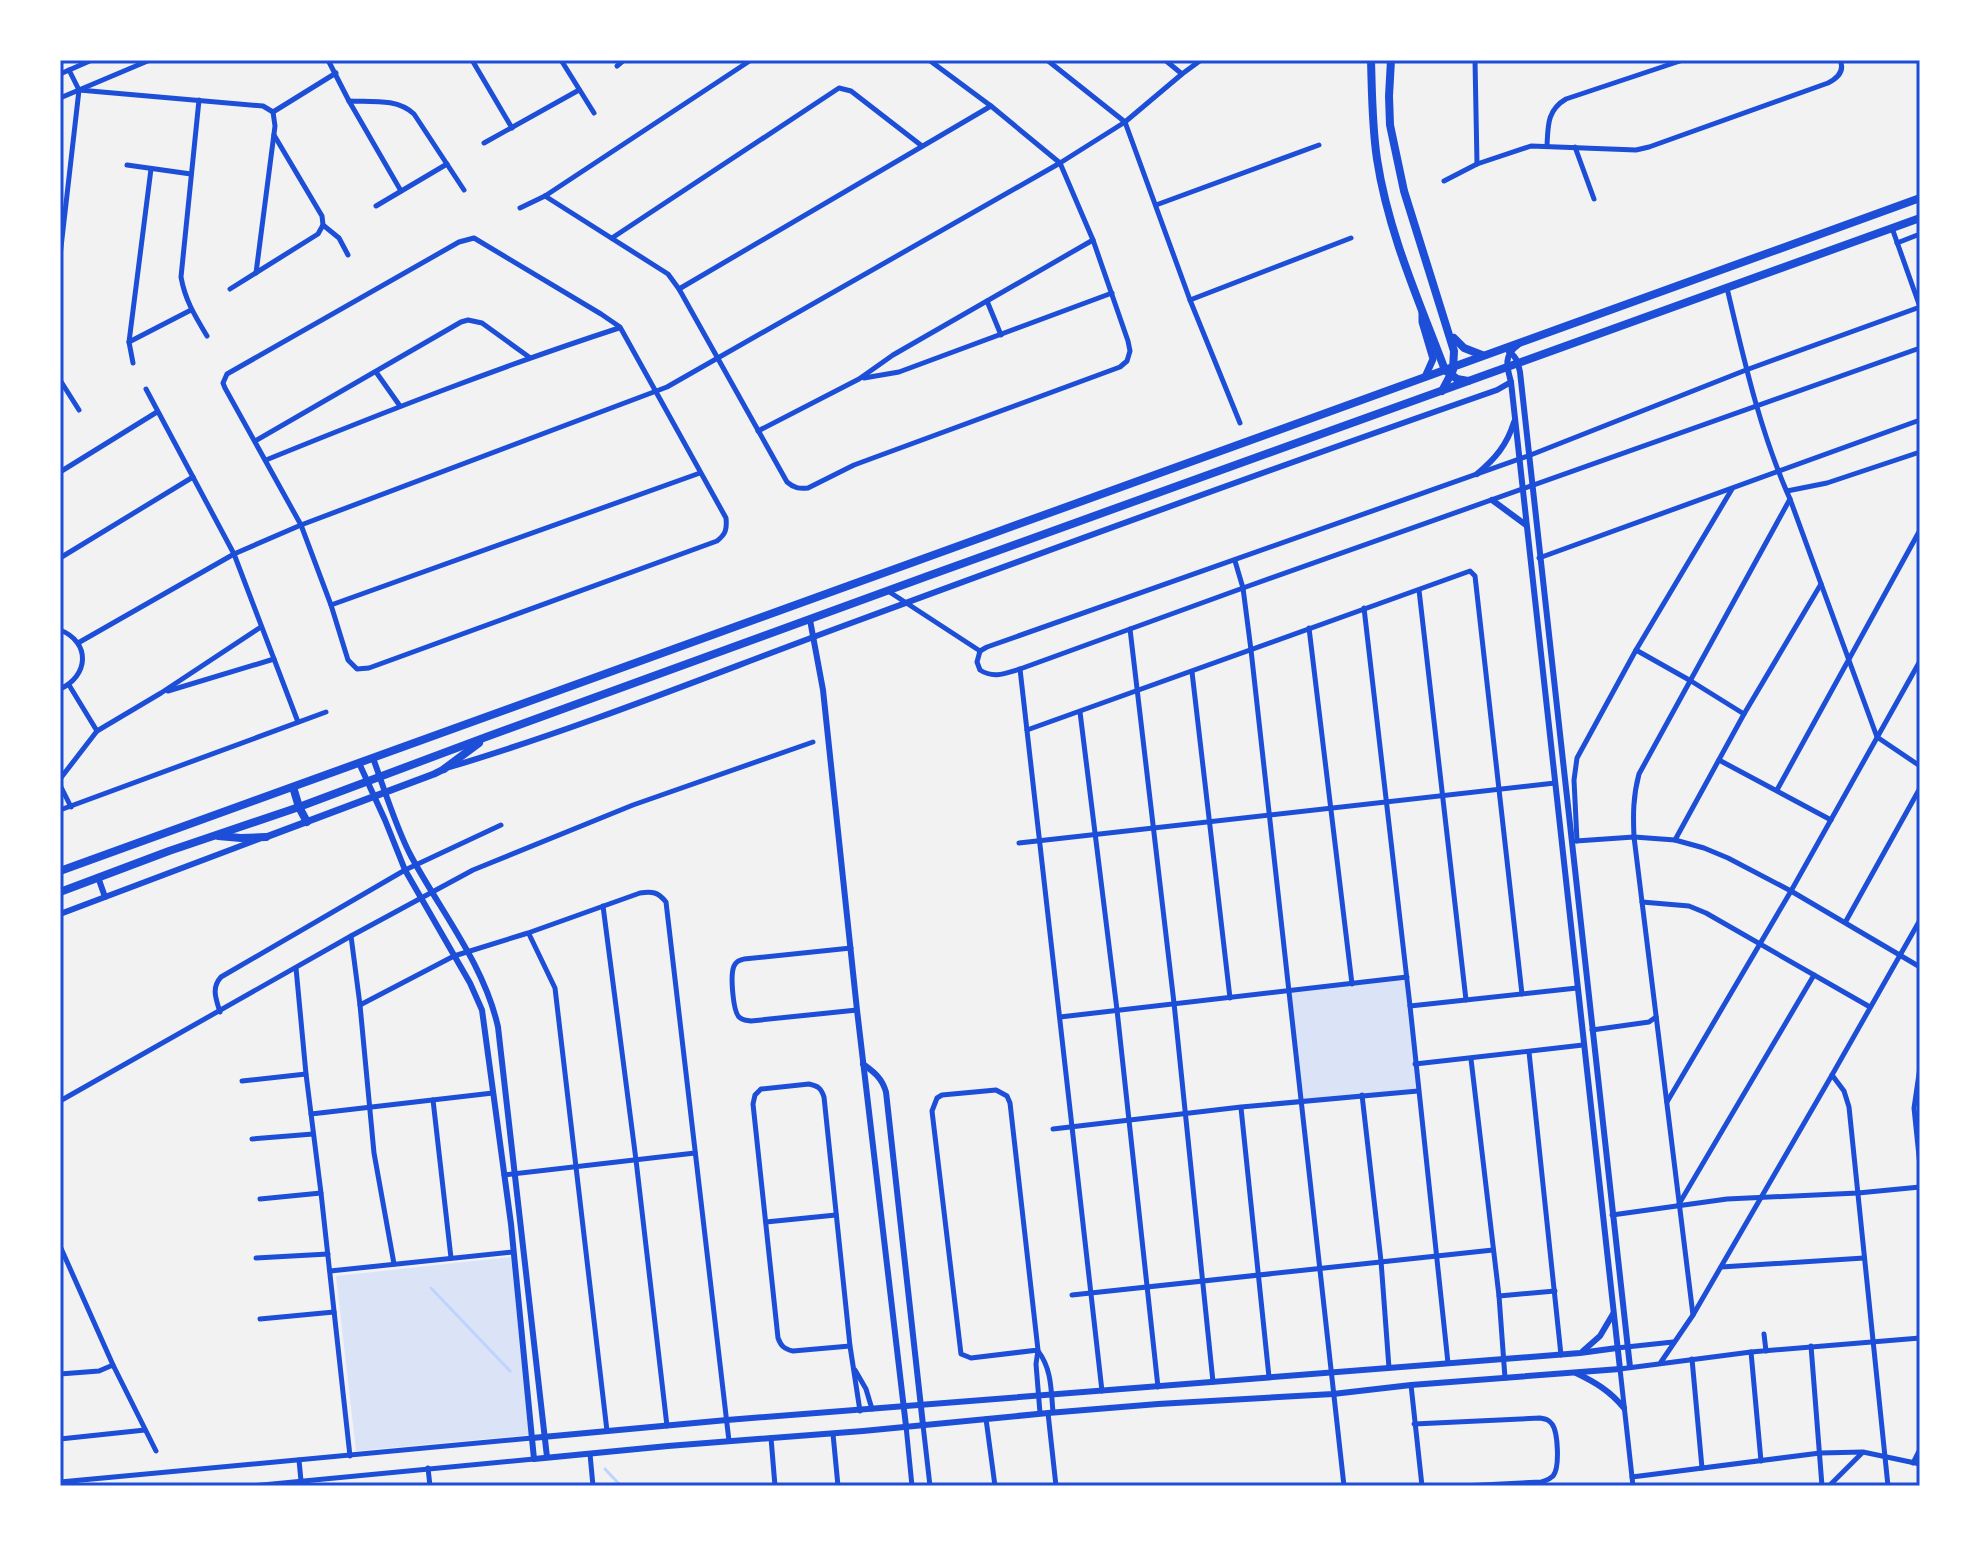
<svg xmlns="http://www.w3.org/2000/svg" width="1980" height="1546" font-family="'Exo 2',sans-serif">
	<style>
		.green { fill: #dbe4f7 }
		.lines { fill: none; stroke-linecap: round; stroke-linejoin: round }
		.stream { stroke: #bfd3fe; stroke-width: 3 }
		.minor { stroke: #1d4ed8; stroke-width: 5 }
		.tertiary { stroke: #1d4ed8; stroke-width: 6 }
		.secondary { stroke: #1d4ed8; stroke-width: 7 }
		.primary { stroke: #1d4ed8; stroke-width: 8 }
		.neatline { fill: none; stroke: #1d4ed8; stroke-width: 3 }
	</style>
	<rect width="100%" height="100%" fill="#f2f2f2"/>
	<g class="green">
		<path d="M 1407,976 L 1420,1088 L 1300,1101 L 1286,990 Z"/>
		<path d="M 511,1257 L 529,1435 L 356,1451 L 336,1276 Z"/>
	</g>
	<g class="lines">
		<g class="stream">
			<path d="M 431,1288 L 510,1371"/>
			<path d="M 605,1469 L 621,1486"/>
		</g>
		<g class="minor">
			<path d="M 328,60 L 349,101 L 401,191"/>
			<path d="M 472,60 L 512,128"/>
			<path d="M 561,60 L 594,113"/>
			<path d="M 1047,60 L 1125,122 L 1190,300 L 1240,423"/>
			<path d="M 1165,60 L 1182,74"/>
			<path d="M 1475,60 L 1477,164"/>
			<path d="M 1918,60 L 1920,64"/>
			<path d="M 617,66 L 624,60"/>
			<path d="M 60,74 L 92,60"/>
			<path d="M 79,90 L 263,106 L 273,112"/>
			<path d="M 60,98 L 150,60"/>
			<path d="M 199,100 L 181,277 C 185,300 195,316 207,336"/>
			<path d="M 349,101 C 371,102 397,98 414,114 L 464,190"/>
			<path d="M 273,112 L 336,73"/>
			<path d="M 274,135 L 322,216 L 323,225 L 339,238 L 348,255"/>
			<path d="M 484,143 L 579,90"/>
			<path d="M 1547,146 C 1548,126 1547,110 1566,99 L 1683,60"/>
			<path d="M 1575,147 L 1594,199"/>
			<path d="M 127,165 L 191,174"/>
			<path d="M 1444,181 L 1477,164 L 1531,146 L 1636,150 L 1649,147 L 1828,83 C 1838,78 1845,71 1840,60"/>
			<path d="M 545,196 L 668,274 L 679,289 L 787,482 C 794,488 799,489 808,488 L 854,465 L 1120,367 L 1127,361 L 1130,351 L 1128,341 L 1093,240 L 1060,163 L 991,106 L 929,60"/>
			<path d="M 1156,205 L 1319,145"/>
			<path d="M 376,206 L 447,164"/>
			<path d="M 520,208 L 545,196 L 751,60"/>
			<path d="M 1892,228 L 1920,307"/>
			<path d="M 474,238 L 601,314 L 620,327 L 726,518 C 727,529 726,534 717,541 L 369,668 L 357,669 L 348,660 L 331,605 L 301,525 L 225,388 L 223,383 L 227,374 L 459,242 Z"/>
			<path d="M 612,238 L 839,88 L 851,91 L 922,146"/>
			<path d="M 1897,243 L 1920,234"/>
			<path d="M 60,256 L 79,90 L 69,70"/>
			<path d="M 256,273 L 275,126 L 273,112"/>
			<path d="M 1727,288 C 1744,360 1760,432 1790,499 L 1877,737 L 1920,766"/>
			<path d="M 230,289 L 318,234 L 323,225"/>
			<path d="M 679,289 L 991,106"/>
			<path d="M 1190,300 L 1351,238"/>
			<path d="M 987,301 L 1001,335"/>
			<path d="M 129,342 L 191,310"/>
			<path d="M 133,363 L 129,342 L 151,169"/>
			<path d="M 376,372 L 400,406"/>
			<path d="M 864,378 L 899,372 L 1112,293"/>
			<path d="M 60,380 L 79,410"/>
			<path d="M 146,389 L 234,554 L 298,722"/>
			<path d="M 758,431 L 859,379 L 893,355 L 1093,240"/>
			<path d="M 255,441 L 461,322 L 468,320 L 482,323 L 529,357"/>
			<path d="M 266,460 C 382,413 499,367 619,328"/>
			<path d="M 60,472 L 157,412"/>
			<path d="M 1787,491 L 1827,483 L 1920,452"/>
			<path d="M 60,558 L 193,477"/>
			<path d="M 1539,558 L 1920,420"/>
			<path d="M 1235,561 L 1243,588 L 1251,650 L 1344,1486"/>
			<path d="M 1419,590 L 1466,1000"/>
			<path d="M 888,591 L 980,651"/>
			<path d="M 331,605 L 700,473"/>
			<path d="M 1364,608 L 1410,1006 L 1448,1363"/>
			<path d="M 1309,628 L 1352,984"/>
			<path d="M 1130,629 L 1174,1003 L 1213,1382"/>
			<path d="M 60,630 C 91,642 89,676 60,689"/>
			<path d="M 78,643 L 234,554 L 301,525 L 667,387 L 1060,163 L 1125,122 L 1182,74 L 1201,60"/>
			<path d="M 1636,650 L 1691,681 L 1744,714"/>
			<path d="M 980,651 L 977,662 L 980,670 C 994,679 1006,673 1020,669 L 1243,588 L 1920,348"/>
			<path d="M 980,651 L 987,647 L 1528,456 L 1746,370 L 1920,307"/>
			<path d="M 1020,669 L 1102,1391"/>
			<path d="M 1192,672 L 1230,998"/>
			<path d="M 69,685 L 97,731"/>
			<path d="M 168,691 L 274,659"/>
			<path d="M 1080,712 L 1117,1010 L 1158,1387"/>
			<path d="M 1027,730 L 1470,571 L 1475,576 L 1522,994"/>
			<path d="M 1719,760 L 1831,820"/>
			<path d="M 60,779 L 97,731 L 161,693 L 261,627"/>
			<path d="M 60,785 L 71,807"/>
			<path d="M 1777,790 L 1920,530"/>
			<path d="M 60,810 L 326,712"/>
			<path d="M 1675,840 L 1744,714 L 1821,584"/>
			<path d="M 1576,841 L 1634,837 L 1675,840 L 1704,848 L 1728,858 L 1791,891 L 1920,967"/>
			<path d="M 1577,841 L 1574,780 L 1577,758 L 1636,650 L 1732,489"/>
			<path d="M 1019,843 L 1555,783"/>
			<path d="M 1642,902 L 1689,906 L 1706,913 L 1870,1007"/>
			<path d="M 603,906 L 636,1160 L 667,1426"/>
			<path d="M 1846,921 L 1920,788"/>
			<path d="M 529,934 L 555,988 L 607,1431"/>
			<path d="M 351,936 L 360,1005 L 374,1153 L 394,1264"/>
			<path d="M 851,948 L 744,959 C 738,961 737,961 734,966 C 730,975 733,1011 739,1017 C 743,1021 746,1020 751,1021 L 857,1010"/>
			<path d="M 296,968 L 306,1074 L 321,1193 L 350,1456"/>
			<path d="M 360,1005 L 454,956 L 528,933 L 640,893 C 652,891 658,892 666,902 L 729,1441"/>
			<path d="M 1410,1006 L 1577,988"/>
			<path d="M 220,1012 C 216,999 211,988 221,977 L 405,870 L 501,825"/>
			<path d="M 1060,1017 L 1407,977"/>
			<path d="M 1592,1030 L 1649,1022 L 1656,1017"/>
			<path d="M 1529,1052 L 1561,1355"/>
			<path d="M 1471,1059 L 1499,1296 L 1505,1378"/>
			<path d="M 1415,1064 L 1583,1045"/>
			<path d="M 1920,1067 L 1914,1108 L 1920,1166"/>
			<path d="M 1832,1075 L 1844,1091 L 1849,1107 L 1888,1486"/>
			<path d="M 242,1081 L 306,1074"/>
			<path d="M 1362,1095 L 1381,1261 L 1389,1368"/>
			<path d="M 433,1100 L 451,1258"/>
			<path d="M 60,1101 L 351,936 L 473,870 L 633,805 L 813,742"/>
			<path d="M 1667,1102 L 1791,891 L 1920,661"/>
			<path d="M 1241,1108 L 1269,1377"/>
			<path d="M 311,1114 L 493,1093"/>
			<path d="M 1053,1129 L 1241,1107 L 1418,1091"/>
			<path d="M 252,1139 L 313,1134"/>
			<path d="M 504,1175 L 695,1153"/>
			<path d="M 260,1199 L 321,1193"/>
			<path d="M 1679,1204 L 1814,975"/>
			<path d="M 1612,1215 L 1727,1199 L 1858,1193 L 1920,1187"/>
			<path d="M 766,1222 L 836,1215"/>
			<path d="M 60,1246 L 113,1365 L 156,1451"/>
			<path d="M 256,1258 L 328,1254"/>
			<path d="M 1721,1267 L 1864,1258"/>
			<path d="M 330,1271 L 513,1252"/>
			<path d="M 1072,1295 L 1493,1250"/>
			<path d="M 1499,1296 L 1555,1291"/>
			<path d="M 1693,1315 L 1634,837 C 1633,815 1633,796 1639,774 L 1790,499"/>
			<path d="M 260,1319 L 334,1312"/>
			<path d="M 1764,1334 L 1766,1351"/>
			<path d="M 850,1346 L 793,1351 C 784,1349 781,1346 778,1338 L 753,1104 L 755,1095 L 761,1089 L 809,1084 C 818,1086 821,1088 824,1097 L 850,1346 L 860,1411"/>
			<path d="M 1811,1346 L 1822,1486"/>
			<path d="M 1617,1348 L 1673,1342"/>
			<path d="M 1038,1350 L 971,1358 L 961,1354 L 932,1111 L 937,1098 L 942,1095 L 996,1090 L 1007,1096 L 1010,1103 L 1038,1350 L 1036,1364 L 1040,1413"/>
			<path d="M 1038,1351 C 1052,1369 1051,1391 1053,1412"/>
			<path d="M 1751,1352 L 1761,1461"/>
			<path d="M 1692,1359 L 1702,1468"/>
			<path d="M 1661,1362 L 1693,1315 L 1832,1075 L 1920,920"/>
			<path d="M 855,1370 L 866,1389 L 872,1409"/>
			<path d="M 60,1374 L 99,1371 L 113,1365"/>
			<path d="M 1411,1385 L 1422,1486"/>
			<path d="M 1048,1413 L 1056,1486"/>
			<path d="M 986,1419 L 995,1486"/>
			<path d="M 1414,1424 L 1540,1418 C 1546,1419 1548,1419 1552,1424 C 1558,1432 1560,1468 1553,1476 C 1549,1480 1547,1480 1541,1482 L 1462,1486"/>
			<path d="M 923,1425 L 930,1486"/>
			<path d="M 906,1426 L 912,1486"/>
			<path d="M 833,1434 L 838,1486"/>
			<path d="M 771,1438 L 775,1486"/>
			<path d="M 60,1439 L 145,1430"/>
			<path d="M 590,1454 L 593,1486"/>
			<path d="M 299,1460 L 301,1481"/>
			<path d="M 1913,1463 L 1920,1449"/>
			<path d="M 428,1468 L 430,1486"/>
			<path d="M 1632,1477 L 1820,1453 L 1863,1452 L 1920,1464"/>
			<path d="M 60,1482 L 532,1438"/>
			<path d="M 251,1486 L 534,1459"/>
			<path d="M 1633,1486 L 1620,1369 L 1751,1352 L 1920,1338"/>
			<path d="M 1829,1486 L 1862,1453"/>
		</g>
		<g class="tertiary">
			<path d="M 1509,352 C 1517,357 1518,363 1520,372 L 1630,1367"/>
			<path d="M 1477,474 C 1495,459 1507,445 1514,422"/>
			<path d="M 1492,500 L 1526,525"/>
			<path d="M 810,620 L 823,690 L 857,1010 L 906,1426"/>
			<path d="M 373,758 C 384,788 396,828 411,856 C 441,912 484,964 498,1027 L 547,1457"/>
			<path d="M 359,763 L 385,820 L 405,870 L 470,983 L 482,1010 L 511,1224 L 534,1459 L 668,1446 L 863,1431 L 1048,1413 L 1158,1404 L 1333,1394 L 1411,1385 L 1620,1369 L 1511,382 C 1507,367 1503,356 1518,345"/>
			<path d="M 450,767 C 587,726 720,671 854,622 C 1068,543 1282,465 1497,390 L 1511,382"/>
			<path d="M 98,877 L 105,897"/>
			<path d="M 60,914 L 259,839"/>
			<path d="M 863,1064 C 874,1072 882,1078 886,1092 L 923,1425"/>
			<path d="M 1583,1351 L 1600,1336 L 1613,1314"/>
			<path d="M 1576,1373 C 1595,1382 1610,1391 1624,1408"/>
			<path d="M 532,1438 L 727,1420 L 1580,1353 L 1617,1348"/>
		</g>
		<g class="secondary">
			<path d="M 1422,312 L 1422,322 L 1433,359 L 1425,377"/>
			<path d="M 266,837 L 434,774 L 444,769"/>
		</g>
		<g class="primary">
			<path d="M 1371,60 C 1372,93 1372,126 1377,159 C 1388,232 1419,301 1445,370 L 1457,379 L 1468,381"/>
			<path d="M 1391,60 L 1389,96 L 1390,125 L 1404,191 L 1454,351 L 1453,370 L 1442,391"/>
			<path d="M 1454,338 L 1464,348 L 1482,355"/>
			<path d="M 444,769 L 479,743"/>
			<path d="M 293,787 L 299,807 L 307,822"/>
			<path d="M 218,836 L 241,838 L 266,837"/>
			<path d="M 60,871 C 680,647 1300,422 1920,198"/>
			<path d="M 60,892 L 169,851 L 299,807 L 486,737 L 925,577 L 1920,218"/>
		</g>
	</g>
	<rect width="1980" height="1546" fill="none" stroke="#ffffff" stroke-width="124"/>
	<rect x="62" y="62" width="1856" height="1422" class="neatline"/>
</svg>
